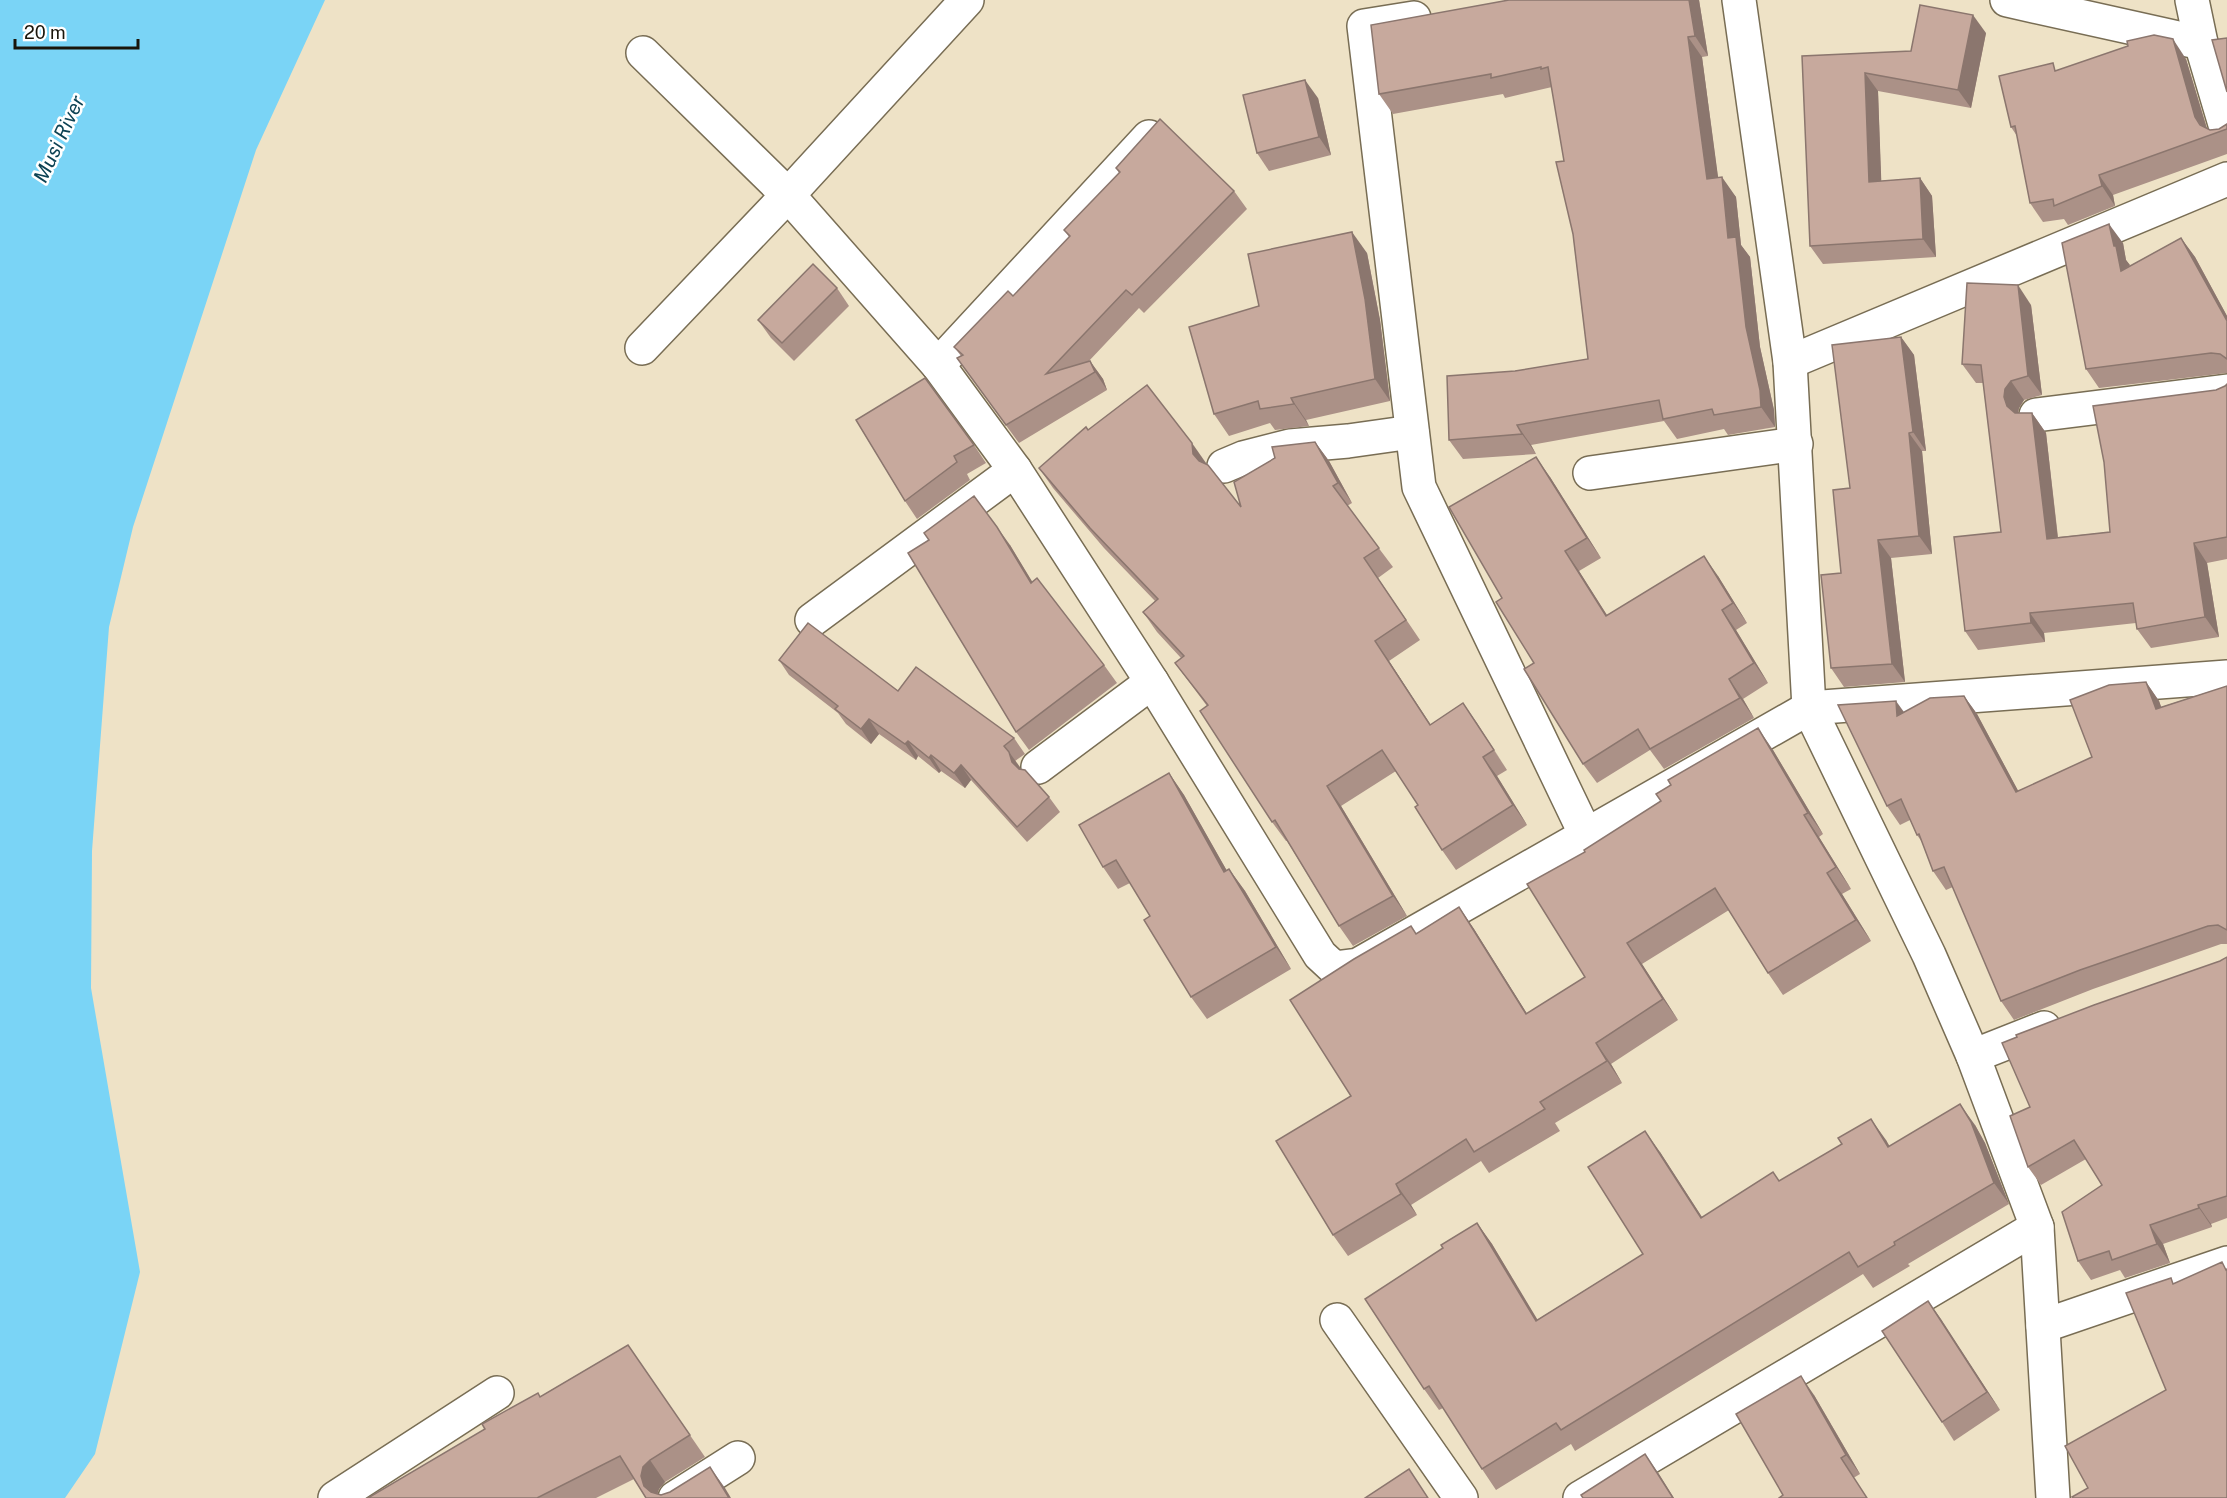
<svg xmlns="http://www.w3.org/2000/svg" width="2227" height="1498" font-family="'Public Sans',sans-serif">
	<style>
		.water { fill: #7ad4f6 }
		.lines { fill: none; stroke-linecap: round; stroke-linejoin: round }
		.street-casing { stroke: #786d54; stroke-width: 36 }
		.street { stroke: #fff; stroke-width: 33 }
		.wall { fill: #ab9187 }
		.shaded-wall { fill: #8b766e }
		.building { fill: #c7a99d; stroke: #8b766e; stroke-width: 1.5 }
		.labels { text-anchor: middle; stroke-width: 5; stroke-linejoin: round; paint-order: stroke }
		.water-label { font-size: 20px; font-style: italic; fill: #0c4254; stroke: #fff }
	</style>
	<rect width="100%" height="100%" fill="#eee2c6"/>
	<path class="water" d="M 0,0 L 325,0 L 256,150 L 133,527 L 109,627 L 92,851 L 91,988 L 140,1272 L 95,1454 L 65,1498 L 0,1498 Z"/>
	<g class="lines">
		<defs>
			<g id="street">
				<path d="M 1739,0 L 1790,362 L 1809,708 L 1929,955 L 1973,1056 L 2037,1227 L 2053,1498"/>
				<path d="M 2007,0 L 2201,43 L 2227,131"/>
				<path d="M 2192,0 L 2201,43"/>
				<path d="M 1414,18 L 1364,26 L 1419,487 L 1586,835"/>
				<path d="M 643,53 L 788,195 L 938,365 L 1015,470 L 1152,682 L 1320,955 L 1334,968 L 1358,965 L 1809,708 L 2227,677"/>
				<path d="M 642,348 L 788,195 L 967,0"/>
				<path d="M 1790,362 L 2227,179"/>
				<path d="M 938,365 L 1149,137"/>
				<path d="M 2036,415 L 2227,391"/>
				<path d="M 1224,466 L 1243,458 L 1290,446 L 1348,441 L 1412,432"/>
				<path d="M 1590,473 L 1796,444"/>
				<path d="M 812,620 L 1015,470"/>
				<path d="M 1038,767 L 1152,682"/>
				<path d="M 1973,1056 L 2044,1028"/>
				<path d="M 1337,1320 L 1461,1498"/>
				<path d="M 2043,1326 L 2227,1263"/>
				<path d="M 335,1498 L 497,1393"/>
				<path d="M 675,1498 L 738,1458"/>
				<path d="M 1580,1498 L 2037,1227"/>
			</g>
		</defs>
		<use href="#street" class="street-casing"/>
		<use href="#street" class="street"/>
	</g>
	<g class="wall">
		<path d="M 1699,0 L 1708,56 L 1702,57 L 1718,178 L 1736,197 L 1741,245 L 1750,257 L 1760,347 L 1774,410 L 1775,427 L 1728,435 L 1724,429 L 1677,439 L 1664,421 L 1531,445 L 1536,454 L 1463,459 L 1449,440 L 1515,371 L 1588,359 L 1564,161 L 1552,87 L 1505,98 L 1503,94 L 1393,114 L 1379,94 Z"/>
		<path d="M 1986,33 L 1971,108 L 1878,91 L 1881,181 L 1920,178 L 1932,196 L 1936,257 L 1823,264 L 1810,246 L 1802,56 L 1911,51 Z"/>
		<path d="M 2186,59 L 2207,128 L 2210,130 L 2219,129 L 2227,124 L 2227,154 L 2113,195 L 2115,206 L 2068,225 L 2064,219 L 2043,222 L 2030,203 L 2017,136 L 2011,127 L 2058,70 Z"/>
		<path d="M 1318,98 L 1331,155 L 1269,171 L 1257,153 Z"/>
		<path d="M 1116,168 L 1234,191 L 1247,209 L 1144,313 L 1139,308 L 1088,362 L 1090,361 L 1103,379 L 1107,390 L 1019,443 L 957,358 L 961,356 L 954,347 L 1013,296 L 1069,237 L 1064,230 L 1119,173 Z"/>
		<path d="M 2181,238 L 2195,257 L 2227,316 L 2227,373 L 2099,388 L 2086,369 L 2123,243 L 2126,260 L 2130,266 Z"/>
		<path d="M 1367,253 L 1380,320 L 1390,401 L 1306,420 L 1309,426 L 1275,430 L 1270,423 L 1229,436 L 1214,414 L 1259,306 Z"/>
		<path d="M 837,288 L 849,306 L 794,361 L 771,338 L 758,320 Z"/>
		<path d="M 2031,305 L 2042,395 L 2024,400 L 2019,408 L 2018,413 L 2032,413 L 2046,433 L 2058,537 L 2110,532 L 2216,390 L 2225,386 L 2227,384 L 2227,559 L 2207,563 L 2219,637 L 2151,648 L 2137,629 L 2136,623 L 2044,633 L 2045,642 L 1978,650 L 1965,631 L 2001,532 L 1983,383 L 1976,383 L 1962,364 Z"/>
		<path d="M 1901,337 L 1914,355 L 1926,451 L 1922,451 L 1932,554 L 1891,558 L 1905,682 L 1844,687 L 1831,668 L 1850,488 Z"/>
		<path d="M 856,420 L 974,445 L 986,463 L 967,474 L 970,480 L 917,519 L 905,501 Z"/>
		<path d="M 1088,430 L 1206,463 L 1241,507 L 1315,442 L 1329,461 L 1352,503 L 1347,506 L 1393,567 L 1378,578 L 1420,640 L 1389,661 L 1430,725 L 1463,703 L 1507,770 L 1497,776 L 1527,825 L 1456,870 L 1442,850 L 1418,805 L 1396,771 L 1341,806 L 1407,916 L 1353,946 L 1339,926 L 1287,841 L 1286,841 L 1272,822 L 1207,706 L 1175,663 L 1181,658 L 1157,632 L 1143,612 L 1155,601 L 1104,548 L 1053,488 L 1039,468 Z"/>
		<path d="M 1550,477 L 1601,558 L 1579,571 L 1607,615 L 1718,576 L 1747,623 L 1736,630 L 1768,683 L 1743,699 L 1754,718 L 1664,769 L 1650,750 L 1597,783 L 1583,764 L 1534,663 Z"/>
		<path d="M 1010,545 L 1032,582 L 1104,665 L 1117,683 L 1029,750 L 1016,732 Z"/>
		<path d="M 779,660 L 898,691 L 1014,738 L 1025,754 L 1015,761 L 1020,769 L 1049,797 L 1060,812 L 1027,842 L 971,780 L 965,788 L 941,771 L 939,773 L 918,756 L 916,760 L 879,734 L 871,744 L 846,724 L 838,713 L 789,675 Z"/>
		<path d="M 2146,682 L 2159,701 L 2161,707 L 2227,686 L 2227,944 L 2221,944 L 2093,989 L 2014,1020 L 2001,1001 L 1953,887 L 1946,890 L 1933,871 L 1922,842 L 1917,835 L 1910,820 L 1900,825 L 1887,806 L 1904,712 L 1964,696 L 1977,714 L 2018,791 L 2092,757 Z"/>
		<path d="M 1773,750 L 1823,834 L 1819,837 L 1851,889 L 1842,894 L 1871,941 L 1783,995 L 1768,973 L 1729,910 L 1642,964 L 1678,1020 L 1611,1064 L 1622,1083 L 1555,1123 L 1560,1131 L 1489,1173 L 1481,1161 L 1411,1205 L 1417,1215 L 1348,1256 L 1333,1235 L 1351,1096 L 1416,934 L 1459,907 L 1474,929 L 1527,1014 L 1585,977 Z"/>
		<path d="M 1169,773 L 1184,795 L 1227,871 L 1229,869 L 1245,891 L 1291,969 L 1207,1019 L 1191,997 L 1150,916 L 1130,883 L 1118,889 L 1103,867 Z"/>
		<path d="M 2227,957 L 2227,1218 L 2211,1224 L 2212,1227 L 2163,1244 L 2170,1263 L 2125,1278 L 2120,1270 L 2091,1280 L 2078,1261 L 2102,1185 L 2086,1159 L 2041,1185 L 2028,1167 L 2030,1107 Z"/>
		<path d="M 1975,1125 L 1985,1143 L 2009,1204 L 1908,1264 L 1910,1266 L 1873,1288 L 1863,1274 L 1575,1451 L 1571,1444 L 1496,1490 L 1482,1469 L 1443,1408 L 1439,1410 L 1424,1389 L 1443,1248 L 1477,1223 L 1492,1244 L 1537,1320 L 1643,1254 L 1660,1152 L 1702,1217 L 1779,1181 L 1886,1140 L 1889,1146 Z"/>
		<path d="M 1928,1301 L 2000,1410 L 1954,1441 L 1942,1422 Z"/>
		<path d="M 628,1345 L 705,1457 L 665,1482 L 659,1489 L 657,1494 L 661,1495 L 725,1488 L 646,1498 L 634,1479 L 596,1498 L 368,1498 Z"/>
		<path d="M 1814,1395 L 1860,1474 L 1855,1477 L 1783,1495 Z"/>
	</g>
	<g class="shaded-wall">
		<path d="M 1689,0 L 1699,0 L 1708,56 L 1695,36 Z"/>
		<path d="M 1973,15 L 1986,33 L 1971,108 L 1958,90 Z"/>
		<path d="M 1688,37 L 1702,57 L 1721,199 L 1707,179 Z"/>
		<path d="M 2173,39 L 2186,59 L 2209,136 L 2195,117 Z"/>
		<path d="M 1865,73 L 1878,91 L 1882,200 L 1869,182 Z"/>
		<path d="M 1305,80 L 1318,98 L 1331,155 L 1319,137 Z"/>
		<path d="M 2099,175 L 2113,195 L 2115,206 L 2102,186 Z"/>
		<path d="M 1722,177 L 1736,197 L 1741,245 L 1750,257 L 1760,347 L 1774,410 L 1775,427 L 1761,407 L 1728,238 Z"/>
		<path d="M 1920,178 L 1932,196 L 1936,257 L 1923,239 Z"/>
		<path d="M 2109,224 L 2123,243 L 2126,260 L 2130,265 L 2121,271 L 2114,246 Z"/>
		<path d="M 1352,232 L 1367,253 L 1380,320 L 1390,401 L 1375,379 Z"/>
		<path d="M 2181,238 L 2195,257 L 2227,316 L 2227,321 Z"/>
		<path d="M 2018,285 L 2031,305 L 2042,395 L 2028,376 Z"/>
		<path d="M 1901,337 L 1914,355 L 1926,451 L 1913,432 Z"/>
		<path d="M 1090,361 L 1103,379 L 1107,390 L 1095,372 Z"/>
		<path d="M 2011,381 L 2024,400 L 2019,408 L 2017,417 L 2007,406 L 2004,397 L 2005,389 Z"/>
		<path d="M 1291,398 L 1306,420 L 1309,426 L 1294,404 Z"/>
		<path d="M 2032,413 L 2046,433 L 2060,558 L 2047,539 Z"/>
		<path d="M 1517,425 L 1531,445 L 1536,454 L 1522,434 Z"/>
		<path d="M 1909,433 L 1922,451 L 1932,554 L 1919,536 Z"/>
		<path d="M 1315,442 L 1329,461 L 1352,503 L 1338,483 Z"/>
		<path d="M 1192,443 L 1206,463 L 1207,474 L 1193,454 Z"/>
		<path d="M 1536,457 L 1550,477 L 1601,558 L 1587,538 Z"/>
		<path d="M 997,527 L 1010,545 L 1044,601 L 1031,583 Z"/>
		<path d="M 1878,540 L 1891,558 L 1905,682 L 1892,664 Z"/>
		<path d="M 2194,543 L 2207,563 L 2219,637 L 2205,617 Z"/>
		<path d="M 1565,551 L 1579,571 L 1620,636 L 1606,616 Z"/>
		<path d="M 1704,556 L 1718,576 L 1747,623 L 1733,603 Z"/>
		<path d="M 1722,610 L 1736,630 L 1768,683 L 1754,663 Z"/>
		<path d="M 2030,613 L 2044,633 L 2045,642 L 2031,623 Z"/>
		<path d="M 1375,641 L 1389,661 L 1444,745 L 1430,725 Z"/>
		<path d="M 1729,679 L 1743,699 L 1754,718 L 1740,698 Z"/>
		<path d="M 2146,682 L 2159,701 L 2169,728 L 2156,709 Z"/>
		<path d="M 1964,696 L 1977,714 L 2029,811 L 2016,792 Z"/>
		<path d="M 1896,701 L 1909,719 L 1897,716 Z"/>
		<path d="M 1463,703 L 1477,723 L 1507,770 L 1494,750 Z"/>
		<path d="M 869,719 L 879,734 L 871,744 L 861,729 Z"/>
		<path d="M 1758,728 L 1773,750 L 1823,834 L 1808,813 Z"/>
		<path d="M 908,741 L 918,756 L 916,760 L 905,744 Z"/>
		<path d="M 1009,752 L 1020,767 L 1023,778 L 1012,762 Z"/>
		<path d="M 931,755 L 941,771 L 939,773 L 929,758 Z"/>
		<path d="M 1483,757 L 1497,776 L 1527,825 L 1513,805 Z"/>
		<path d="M 961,765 L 971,780 L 965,788 L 954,773 Z"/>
		<path d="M 1169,773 L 1184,795 L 1240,894 L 1224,872 Z"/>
		<path d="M 1327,786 L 1341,806 L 1407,916 L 1393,896 Z"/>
		<path d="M 1804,815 L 1819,837 L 1851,889 L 1836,867 Z"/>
		<path d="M 1229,869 L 1245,891 L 1291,969 L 1276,947 Z"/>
		<path d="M 1827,873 L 1842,894 L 1871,941 L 1856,920 Z"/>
		<path d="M 1459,907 L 1474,929 L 1541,1036 L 1526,1014 Z"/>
		<path d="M 1627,943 L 1642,964 L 1678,1020 L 1663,999 Z"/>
		<path d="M 1596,1043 L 1611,1064 L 1622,1083 L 1607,1061 Z"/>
		<path d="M 1960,1104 L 1975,1125 L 1985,1143 L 2009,1204 L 1994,1183 Z"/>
		<path d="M 1871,1119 L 1886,1140 L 1902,1168 L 1888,1147 Z"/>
		<path d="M 1645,1131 L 1660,1152 L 1716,1239 L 1701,1218 Z"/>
		<path d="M 1396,1184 L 1411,1205 L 1417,1215 L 1401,1194 Z"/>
		<path d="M 2198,1205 L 2211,1224 L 2212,1227 L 2199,1208 Z"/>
		<path d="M 1477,1223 L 1492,1244 L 1551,1342 L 1536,1321 Z"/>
		<path d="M 2150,1225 L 2163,1244 L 2170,1263 L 2157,1244 Z"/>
		<path d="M 1928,1301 L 1941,1319 L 2000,1410 L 1987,1392 Z"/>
		<path d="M 1801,1376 L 1814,1395 L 1860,1474 L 1846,1455 Z"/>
		<path d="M 1645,1454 L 1659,1474 L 1674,1498 L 1673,1498 Z"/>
		<path d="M 650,1460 L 665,1482 L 659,1489 L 656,1498 L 644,1486 L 641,1476 L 643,1467 Z"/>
		<path d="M 710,1467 L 725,1488 L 731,1498 L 729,1498 Z"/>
	</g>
	<g class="building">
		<path d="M 1509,0 L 1689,0 L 1695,36 L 1688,37 L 1707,179 L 1722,177 L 1728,238 L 1736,237 L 1746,327 L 1760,390 L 1761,407 L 1714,415 L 1712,409 L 1663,419 L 1659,400 L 1517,425 L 1522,434 L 1449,440 L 1447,376 L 1515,371 L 1588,359 L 1573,234 L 1556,162 L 1564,161 L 1548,67 L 1541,69 L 1541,67 L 1491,78 L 1491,74 L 1379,94 L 1371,25 Z"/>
		<path d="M 1920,5 L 1973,15 L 1958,90 L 1865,73 L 1869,182 L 1920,178 L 1923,239 L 1810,246 L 1802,56 L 1911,51 Z"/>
		<path d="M 2154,35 L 2173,39 L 2195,117 L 2200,125 L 2210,130 L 2219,129 L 2227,124 L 2227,129 L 2099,175 L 2102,186 L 2054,206 L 2053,199 L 2030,203 L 2015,126 L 2011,127 L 1999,76 L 2053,63 L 2055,71 L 2128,46 L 2127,41 Z"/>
		<path d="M 2227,38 L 2227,92 L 2212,40 Z"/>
		<path d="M 1305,80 L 1319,137 L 1257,153 L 1243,95 Z"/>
		<path d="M 1160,119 L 1234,191 L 1132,295 L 1126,290 L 1046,374 L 1090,361 L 1095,372 L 1006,425 L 957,358 L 963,355 L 954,347 L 1008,291 L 1013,296 L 1070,236 L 1064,230 L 1120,172 L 1116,168 Z"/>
		<path d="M 2109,224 L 2114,246 L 2116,246 L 2121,271 L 2181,238 L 2227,321 L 2227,359 L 2220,354 L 2211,353 L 2086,369 L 2062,243 Z"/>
		<path d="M 1352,232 L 1365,299 L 1375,379 L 1291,398 L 1294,404 L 1260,409 L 1258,401 L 1214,414 L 1189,327 L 1259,306 L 1248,254 Z"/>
		<path d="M 813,264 L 837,288 L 782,343 L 758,320 Z"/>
		<path d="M 1967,283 L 2018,285 L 2028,376 L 2011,381 L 2005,389 L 2004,397 L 2007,406 L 2015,413 L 2032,413 L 2047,539 L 2110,532 L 2104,462 L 2093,406 L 2216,390 L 2225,386 L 2227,384 L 2227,537 L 2194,543 L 2205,617 L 2137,629 L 2133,603 L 2030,613 L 2031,623 L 1965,631 L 1954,537 L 2001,532 L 1981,365 L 1962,364 Z"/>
		<path d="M 1901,337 L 1913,432 L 1909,433 L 1919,536 L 1878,540 L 1892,664 L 1831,668 L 1821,575 L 1841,573 L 1833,490 L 1850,488 L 1832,345 Z"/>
		<path d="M 925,378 L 974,445 L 954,456 L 957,462 L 905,501 L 856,420 Z"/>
		<path d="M 1147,385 L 1192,443 L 1193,454 L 1199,461 L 1208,465 L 1241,507 L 1234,482 L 1275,458 L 1272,447 L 1315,442 L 1338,483 L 1333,486 L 1379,548 L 1364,558 L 1406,620 L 1375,641 L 1430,725 L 1463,703 L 1494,750 L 1483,757 L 1513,805 L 1442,850 L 1415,807 L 1418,805 L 1382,750 L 1327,786 L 1393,896 L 1339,926 L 1275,820 L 1272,822 L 1200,711 L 1208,705 L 1175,663 L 1184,656 L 1143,612 L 1158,599 L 1090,528 L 1039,468 L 1086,427 L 1088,430 Z"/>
		<path d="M 1536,457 L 1587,538 L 1565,551 L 1606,616 L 1704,556 L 1733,603 L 1722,610 L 1754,663 L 1729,679 L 1740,698 L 1650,749 L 1638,729 L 1583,764 L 1524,669 L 1534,663 L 1496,602 L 1502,598 L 1449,507 Z"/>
		<path d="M 974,496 L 997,527 L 1031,583 L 1037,578 L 1104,665 L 1016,732 L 908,553 L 929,540 L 924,533 Z"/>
		<path d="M 808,623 L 898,691 L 916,667 L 1014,738 L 1004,746 L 1009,752 L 1012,762 L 1019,769 L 1025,770 L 1049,797 L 1017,827 L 961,765 L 954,773 L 931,755 L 929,758 L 908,741 L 905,744 L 869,719 L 861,729 L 835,709 L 838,706 L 779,660 Z"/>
		<path d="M 2146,682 L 2156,709 L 2227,686 L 2227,930 L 2218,925 L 2208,926 L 2080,970 L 2001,1001 L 1944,867 L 1933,871 L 1919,834 L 1917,835 L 1901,799 L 1887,806 L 1838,705 L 1896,701 L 1897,716 L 1930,698 L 1964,696 L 2016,792 L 2092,757 L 2070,700 L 2109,685 Z"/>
		<path d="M 1758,728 L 1808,813 L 1804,815 L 1836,867 L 1827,873 L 1856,920 L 1768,973 L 1715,888 L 1627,943 L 1663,999 L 1596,1043 L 1607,1061 L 1540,1102 L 1545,1109 L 1474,1152 L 1466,1139 L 1396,1184 L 1401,1194 L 1333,1235 L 1276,1141 L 1351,1096 L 1290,1000 L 1354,959 L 1411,926 L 1416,934 L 1459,907 L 1526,1014 L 1585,977 L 1527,884 L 1585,852 L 1584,850 L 1661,801 L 1656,794 L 1671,785 L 1668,780 Z"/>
		<path d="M 1169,773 L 1224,872 L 1229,869 L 1276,947 L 1191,997 L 1144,920 L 1150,916 L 1116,860 L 1103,867 L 1079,825 Z"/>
		<path d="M 2227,957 L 2227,1196 L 2198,1205 L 2199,1208 L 2150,1225 L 2157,1244 L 2112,1260 L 2109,1251 L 2078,1261 L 2062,1212 L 2102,1185 L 2074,1140 L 2028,1167 L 2010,1116 L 2030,1107 L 2002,1043 L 2017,1037 L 2016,1035 L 2094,1005 L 2220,961 Z"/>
		<path d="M 1960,1104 L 1971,1122 L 1994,1183 L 1894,1242 L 1895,1245 L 1858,1267 L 1849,1252 L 1561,1430 L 1556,1423 L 1482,1469 L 1429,1386 L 1424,1389 L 1365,1299 L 1443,1248 L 1441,1245 L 1477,1223 L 1536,1321 L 1643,1254 L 1588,1167 L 1645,1131 L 1701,1218 L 1773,1172 L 1779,1181 L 1842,1144 L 1838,1138 L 1871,1119 L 1888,1147 Z"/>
		<path d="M 2222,1262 L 2226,1270 L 2227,1269 L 2227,1498 L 2073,1498 L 2072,1497 L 2088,1488 L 2065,1446 L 2166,1390 L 2126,1293 L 2171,1278 L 2173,1284 Z"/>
		<path d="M 1928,1301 L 1987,1392 L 1942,1422 L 1882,1331 Z"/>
		<path d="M 628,1345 L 690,1435 L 650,1460 L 643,1467 L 641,1476 L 644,1486 L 651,1492 L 661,1495 L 670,1492 L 710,1467 L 729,1498 L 646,1498 L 620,1456 L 537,1498 L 368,1498 L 485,1429 L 482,1424 L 538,1393 L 540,1397 Z"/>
		<path d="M 1801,1376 L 1846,1455 L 1841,1458 L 1867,1498 L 1779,1498 L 1783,1495 L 1736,1414 Z"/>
		<path d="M 1645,1454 L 1673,1498 L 1583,1498 L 1581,1495 Z"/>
		<path d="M 1409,1469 L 1428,1498 L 1365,1498 Z"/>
	</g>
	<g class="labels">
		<g class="water-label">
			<text transform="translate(59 139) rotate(-65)" y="7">Musi River</text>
		</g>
	</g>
	<path d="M15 39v9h123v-9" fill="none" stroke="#19150b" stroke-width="3"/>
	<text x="24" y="39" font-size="18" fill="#19150b" stroke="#ffffff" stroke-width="4.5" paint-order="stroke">20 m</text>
</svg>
